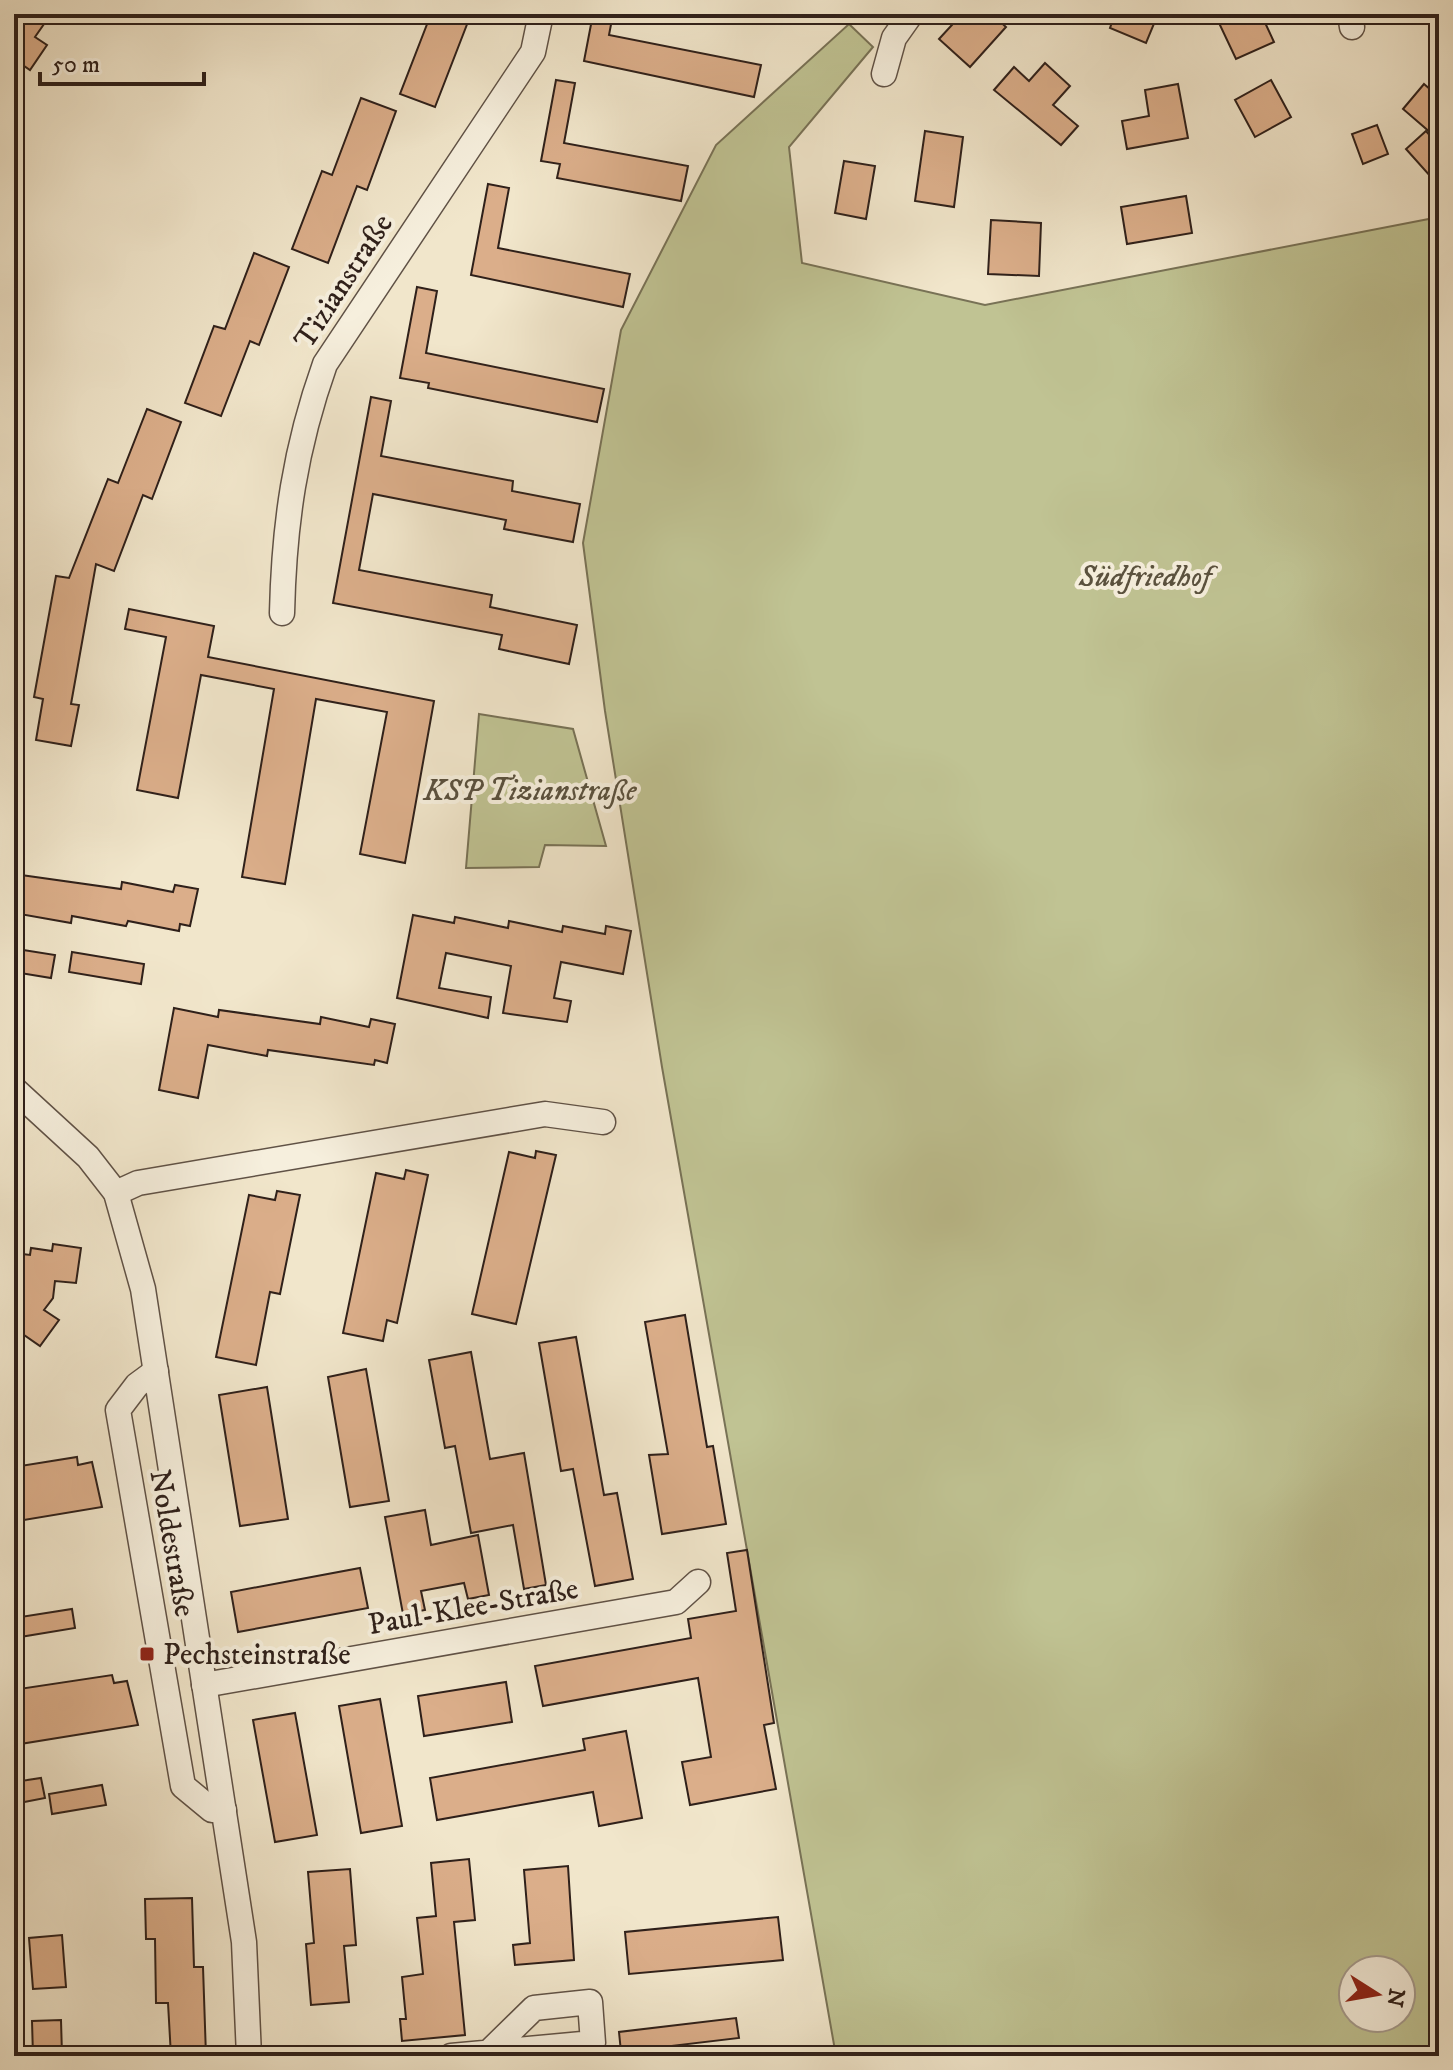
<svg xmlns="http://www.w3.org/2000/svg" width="1453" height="2070" font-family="'IM FELL DW Pica',serif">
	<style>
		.green { fill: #c0c393; stroke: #787256; stroke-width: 2; fill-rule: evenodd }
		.building { fill: #dbae8a; stroke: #2f201a; stroke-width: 2 }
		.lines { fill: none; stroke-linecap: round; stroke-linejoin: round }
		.minor-casing { stroke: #605246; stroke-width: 27 }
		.minor { stroke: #f6efdd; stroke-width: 24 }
		.poi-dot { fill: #8f2418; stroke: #f6efdd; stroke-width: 3 }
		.labels { text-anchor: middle; stroke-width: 8; stroke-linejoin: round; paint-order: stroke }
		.street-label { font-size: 30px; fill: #2f201a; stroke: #f6efdd }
		.park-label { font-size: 30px; font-style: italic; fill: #5a513e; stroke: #f6efdd }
		.poi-label { font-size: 30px; fill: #2f201a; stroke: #f6efdd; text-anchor: start }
	</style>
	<rect width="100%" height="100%" fill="#f1e6cb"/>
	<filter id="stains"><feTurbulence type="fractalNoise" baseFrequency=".0025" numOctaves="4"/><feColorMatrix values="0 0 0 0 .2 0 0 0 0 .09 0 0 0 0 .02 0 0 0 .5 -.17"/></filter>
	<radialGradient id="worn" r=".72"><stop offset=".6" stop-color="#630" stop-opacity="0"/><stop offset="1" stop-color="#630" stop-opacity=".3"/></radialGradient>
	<g class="green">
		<path d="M 849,24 L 873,47 L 789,147 L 802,263 L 985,305 L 1439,217 L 1439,2056 L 836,2056 L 662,1067 L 605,711 L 583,543 L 621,330 L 716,145 ZM 1401,1970 L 1401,2018 L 1353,2018 L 1353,1970 Z"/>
		<path d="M 479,714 L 573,729 L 606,846 L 545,845 L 539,867 L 466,868 Z"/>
	</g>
	<g class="building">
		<path d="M 14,14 L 51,14 L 35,37 L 47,45 L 30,70 L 14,59 Z"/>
		<path d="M 431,14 L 471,14 L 435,107 L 400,94 Z"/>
		<path d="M 593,14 L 613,14 L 609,35 L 761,65 L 754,97 L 584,61 Z"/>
		<path d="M 962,14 L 992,14 L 1006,27 L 970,67 L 939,39 Z"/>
		<path d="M 1115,14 L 1158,14 L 1146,43 L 1110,28 Z"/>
		<path d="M 1239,14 L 1261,14 L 1274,42 L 1236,59 L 1219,23 Z"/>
		<path d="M 1045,63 L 1070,86 L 1053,105 L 1078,126 L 1061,145 L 994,90 L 1014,67 L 1029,81 Z"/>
		<path d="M 556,80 L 575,83 L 564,143 L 688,166 L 681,201 L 557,178 L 560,164 L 541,161 Z"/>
		<path d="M 1271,80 L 1291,117 L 1255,137 L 1235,100 Z"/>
		<path d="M 1178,84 L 1188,138 L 1127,149 L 1122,121 L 1149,116 L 1145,90 Z"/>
		<path d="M 1424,84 L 1439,97 L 1439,124 L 1431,133 L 1403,109 Z"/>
		<path d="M 361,98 L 396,111 L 367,190 L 357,186 L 328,263 L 292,249 L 322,171 L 332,175 Z"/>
		<path d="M 1377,125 L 1388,154 L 1363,164 L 1352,134 Z"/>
		<path d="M 925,131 L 963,137 L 954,207 L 915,201 Z"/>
		<path d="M 1426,131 L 1439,146 L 1439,186 L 1406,149 Z"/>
		<path d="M 844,161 L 875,166 L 866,219 L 835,213 Z"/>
		<path d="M 488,184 L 509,188 L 498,248 L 630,274 L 623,307 L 471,275 Z"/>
		<path d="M 1186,196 L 1192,233 L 1127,244 L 1121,207 Z"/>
		<path d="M 991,220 L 1041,223 L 1039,276 L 988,274 Z"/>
		<path d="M 254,253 L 289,267 L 259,345 L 250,341 L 221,416 L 185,403 L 214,326 L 225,329 Z"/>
		<path d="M 417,287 L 437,291 L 426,353 L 604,389 L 597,422 L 428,388 L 429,383 L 400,378 Z"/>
		<path d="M 371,397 L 391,401 L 381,456 L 513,481 L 512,491 L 580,504 L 573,542 L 504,529 L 506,520 L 373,494 L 359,570 L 492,595 L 490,607 L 577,625 L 569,664 L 499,649 L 502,635 L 333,603 Z"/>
		<path d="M 147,409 L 181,422 L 152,499 L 143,495 L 114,571 L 96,564 L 71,704 L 79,705 L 71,746 L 36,740 L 43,699 L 34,697 L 56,576 L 69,578 L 108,479 L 118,483 Z"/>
		<path d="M 129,609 L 214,626 L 208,657 L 434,701 L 405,863 L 360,854 L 387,712 L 316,699 L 285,884 L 242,877 L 274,689 L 201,675 L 178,798 L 137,790 L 166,637 L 125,629 Z"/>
		<path d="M 14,874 L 121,889 L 122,882 L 173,892 L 175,885 L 198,889 L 190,926 L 180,924 L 179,931 L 128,921 L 126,926 L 72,916 L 71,923 L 14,913 Z"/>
		<path d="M 413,915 L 454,923 L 455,917 L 508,928 L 509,921 L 562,932 L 563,926 L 605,934 L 606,926 L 631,931 L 623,974 L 561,962 L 554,998 L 571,1001 L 567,1022 L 503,1013 L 511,966 L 446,953 L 439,988 L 491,997 L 488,1018 L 397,998 Z"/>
		<path d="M 17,949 L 55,955 L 51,978 L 14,972 Z"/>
		<path d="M 72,952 L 144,964 L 141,984 L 69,972 Z"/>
		<path d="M 174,1008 L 218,1017 L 219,1010 L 320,1024 L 321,1017 L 369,1027 L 371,1019 L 395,1024 L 387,1063 L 375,1060 L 374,1065 L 268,1050 L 267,1056 L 208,1045 L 198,1098 L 159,1090 Z"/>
		<path d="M 536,1151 L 556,1155 L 516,1324 L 472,1314 L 509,1152 L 535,1158 Z"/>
		<path d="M 406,1170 L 428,1175 L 397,1323 L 387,1320 L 383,1341 L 343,1333 L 376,1173 L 404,1179 Z"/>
		<path d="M 277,1191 L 300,1195 L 280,1294 L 270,1292 L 256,1365 L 216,1357 L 249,1195 L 275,1200 Z"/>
		<path d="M 53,1244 L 81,1248 L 76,1283 L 55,1281 L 53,1298 L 44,1310 L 59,1320 L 40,1346 L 14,1328 L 14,1253 L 30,1255 L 31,1248 L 52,1251 Z"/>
		<path d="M 685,1315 L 707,1447 L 713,1446 L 726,1524 L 662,1534 L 649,1455 L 668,1454 L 645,1322 Z"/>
		<path d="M 576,1337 L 604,1495 L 617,1493 L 633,1579 L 595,1586 L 573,1469 L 561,1471 L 539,1343 Z"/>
		<path d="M 471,1352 L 490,1459 L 524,1453 L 546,1585 L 524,1589 L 513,1525 L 471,1533 L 455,1446 L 445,1448 L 429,1360 Z"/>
		<path d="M 366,1369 L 389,1501 L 350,1507 L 328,1377 Z"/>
		<path d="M 267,1387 L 288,1519 L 240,1526 L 219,1395 Z"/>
		<path d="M 77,1457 L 78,1465 L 92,1462 L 102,1507 L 18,1521 L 14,1517 L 14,1467 Z"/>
		<path d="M 425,1510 L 431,1545 L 478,1535 L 489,1595 L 468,1599 L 464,1583 L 421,1591 L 425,1610 L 403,1614 L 385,1517 Z"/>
		<path d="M 747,1550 L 774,1723 L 764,1725 L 776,1789 L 690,1805 L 682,1762 L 711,1757 L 698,1678 L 543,1706 L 535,1666 L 691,1638 L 688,1619 L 736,1611 L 727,1553 Z"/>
		<path d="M 360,1568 L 368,1608 L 238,1632 L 231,1592 Z"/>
		<path d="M 72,1609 L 75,1628 L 14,1638 L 14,1618 Z"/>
		<path d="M 112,1675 L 114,1683 L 127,1681 L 138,1725 L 14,1745 L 14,1698 L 20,1697 L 19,1689 Z"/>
		<path d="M 506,1682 L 512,1722 L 424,1736 L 418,1696 Z"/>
		<path d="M 380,1699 L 402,1826 L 361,1833 L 339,1706 Z"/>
		<path d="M 295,1713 L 317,1835 L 275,1842 L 253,1720 Z"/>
		<path d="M 626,1731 L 642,1818 L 599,1826 L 593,1792 L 437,1820 L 430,1778 L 585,1750 L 583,1739 Z"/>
		<path d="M 41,1778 L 45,1798 L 14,1804 L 14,1782 Z"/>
		<path d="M 102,1785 L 106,1805 L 52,1814 L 49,1794 Z"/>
		<path d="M 469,1859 L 475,1920 L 454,1922 L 465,2035 L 402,2041 L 400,2019 L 406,2019 L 402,1977 L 423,1974 L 417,1918 L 436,1916 L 431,1863 Z"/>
		<path d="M 568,1866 L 574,1960 L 515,1965 L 513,1945 L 530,1943 L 524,1870 Z"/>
		<path d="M 350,1869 L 356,1945 L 344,1946 L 349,2002 L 311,2005 L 306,1944 L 314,1943 L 308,1872 Z"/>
		<path d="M 192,1898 L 194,1967 L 203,1967 L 206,2056 L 171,2056 L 168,2003 L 156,2003 L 155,1939 L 146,1939 L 145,1899 Z"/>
		<path d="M 778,1917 L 783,1960 L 629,1974 L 625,1932 Z"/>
		<path d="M 62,1935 L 66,1987 L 33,1989 L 29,1938 Z"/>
		<path d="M 736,2018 L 739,2038 L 621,2052 L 619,2032 Z"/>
		<path d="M 61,2020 L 62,2055 L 33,2056 L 32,2021 Z"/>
	</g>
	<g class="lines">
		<defs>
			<g id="minor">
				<path d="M 1350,14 L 1352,27"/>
				<path d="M 884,74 L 894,38 L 911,14"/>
				<path d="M 282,613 C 284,524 295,448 325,364 L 533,52 L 541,14"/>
				<path d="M 14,1089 L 88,1157 L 116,1193 L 143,1289 L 244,1942 L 249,2056"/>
				<path d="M 116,1193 L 138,1183 L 545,1114 L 603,1122"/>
				<path d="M 156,1371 L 137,1385 L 118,1410 L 183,1786 L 212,1810 L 224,1810"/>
				<path d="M 204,1685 L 676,1602 L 698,1582"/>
				<path d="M 451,2056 L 593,2043 L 590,2002 L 534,2008 L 488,2053"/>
			</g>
		</defs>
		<use href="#minor" class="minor-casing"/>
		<use href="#minor" class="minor"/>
	</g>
	<rect class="poi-dot" x="139" y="1646" width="16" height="16" rx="4"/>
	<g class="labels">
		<g class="street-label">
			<text transform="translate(343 281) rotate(-57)" y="10">Tizianstraße</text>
			<text transform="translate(173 1543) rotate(80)" y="10">Noldestraße</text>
			<text transform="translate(473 1606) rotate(-10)" y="10">Paul-Klee-Straße</text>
		</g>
		<g class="park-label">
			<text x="1145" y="586">Südfriedhof</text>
			<text x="530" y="800">KSP Tizianstraße</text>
		</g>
		<g class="poi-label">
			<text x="163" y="1664">Pechsteinstraße</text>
		</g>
	</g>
	<rect width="1453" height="2070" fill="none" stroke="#f1e6cb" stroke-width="48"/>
	<rect x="16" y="16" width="1421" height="2038" fill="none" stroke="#2f201a" stroke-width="4"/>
	<rect x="24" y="24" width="1405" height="2022" fill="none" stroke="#2f201a" stroke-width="2"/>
	<g transform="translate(1377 1994) rotate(101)"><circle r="38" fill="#f6efdd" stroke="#a69c8f" stroke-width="2"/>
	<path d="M0-6L14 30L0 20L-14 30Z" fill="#8f2418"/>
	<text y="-12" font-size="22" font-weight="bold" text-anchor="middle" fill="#2f201a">N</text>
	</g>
	<path d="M40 72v12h164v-12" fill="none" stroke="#2f201a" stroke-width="4"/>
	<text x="52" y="72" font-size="24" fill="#2f201a" stroke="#f6efdd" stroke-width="6" paint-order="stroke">50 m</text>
	<rect width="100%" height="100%" filter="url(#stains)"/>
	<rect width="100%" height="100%" fill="url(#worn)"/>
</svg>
